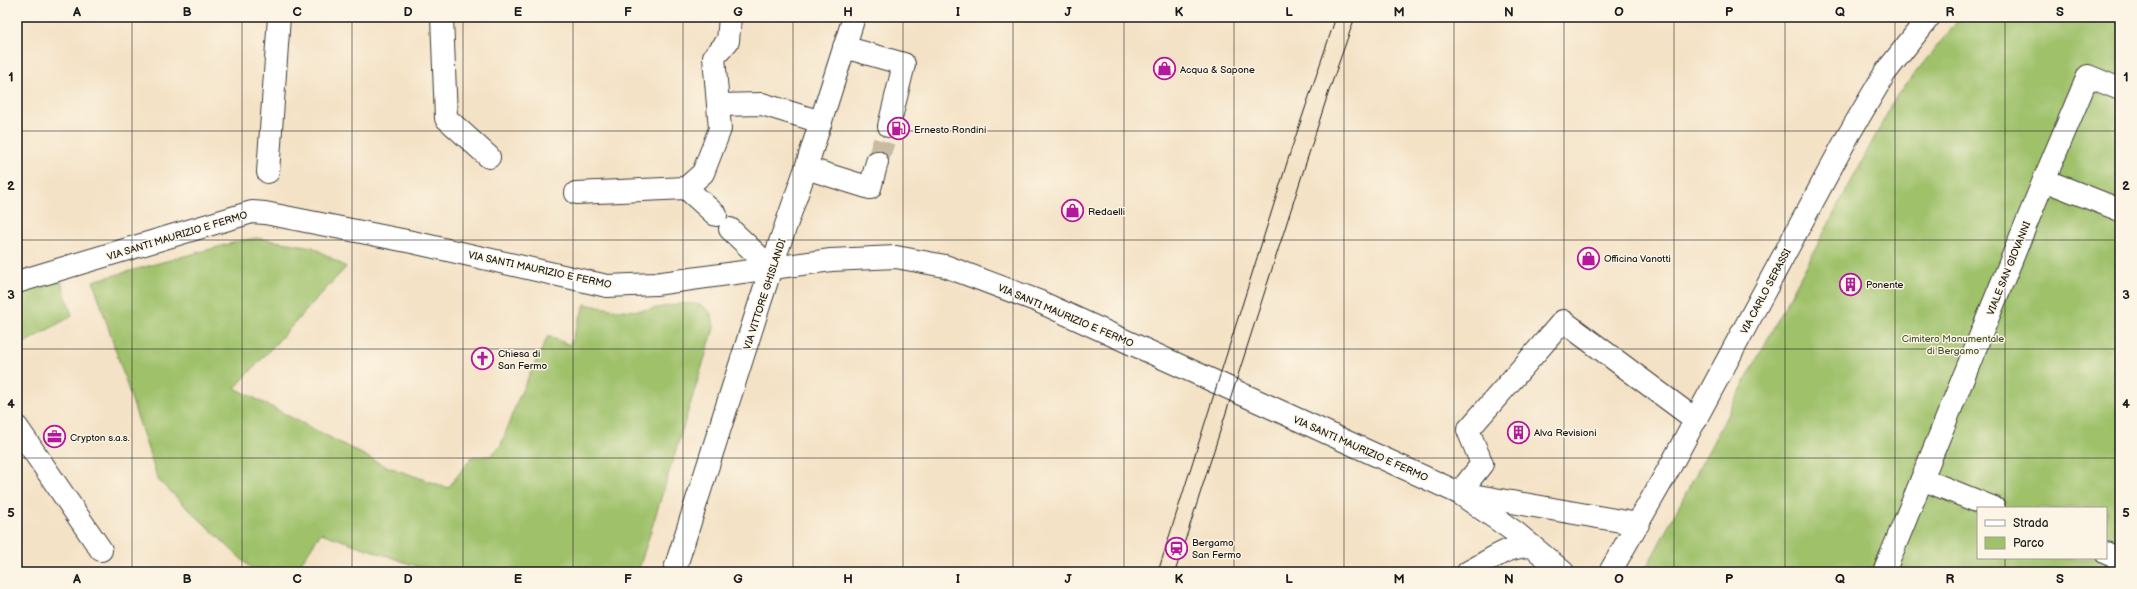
<svg xmlns="http://www.w3.org/2000/svg" width="2137" height="589" font-family="'Balsamiq Sans',sans-serif">
	<style>
		.green { fill: #9fc16a; stroke: #5e6e43; fill-rule: evenodd }
		.lines { fill: none; stroke-linecap: round; stroke-linejoin: round }
		.minor-tunnel { stroke: #c9baa4; stroke-width: 22; stroke-dasharray: 22 11; stroke-linecap: butt }
		.minor-casing { stroke: #3c3a36; stroke-width: 24 }
		.minor { stroke: #fff; stroke-width: 22 }
		.tram { stroke: #1c1c1c; stroke-width: 1 }
		.grid { fill: none; stroke: #1c1c1c; stroke-width: 1; stroke-opacity: 0.55 }
		.labels { text-anchor: middle; stroke-width: 3; stroke-linejoin: round; paint-order: stroke }
		.poi-label { font-size: 10px; fill: #1c1c1c; stroke: #fcf5e5; text-anchor: start }
		.street-label { font-size: 10px; fill: #1c1c1c; stroke: #fcf5e5 }
		.park-label { font-size: 10px; fill: #4a5637; stroke: #fcf5e5 }
		.neatline { fill: none; stroke: #1c1c1c; stroke-width: 1.5 }
		.grid-label { font-size: 13px; text-anchor: middle; font-weight: bold; fill: #1c1c1c }
	</style>
	<rect width="100%" height="100%" fill="#fcf5e5"/>
	<filter id="ink" filterUnits="userSpaceOnUse"><feTurbulence type="fractalNoise" baseFrequency=".025" numOctaves="2"/><feDisplacementMap in="SourceGraphic" scale="8" xChannelSelector="R" yChannelSelector="G"/><feConvolveMatrix kernelMatrix="1 2 1 2 8 2 1 2 1" color-interpolation-filters="sRGB"/></filter>
	<filter id="wash" filterUnits="userSpaceOnUse"><feTurbulence type="fractalNoise" baseFrequency=".012" numOctaves="4" result="noise"/><feDisplacementMap in="SourceGraphic" scale="16" xChannelSelector="R" yChannelSelector="G"/><feGaussianBlur stdDeviation="0.9" result="paint"/><feColorMatrix in="noise" values="0 0 0 0 0 0 0 0 0 0 0 0 0 0 0 0 0 1.4 0 .05"/><feComposite in="paint" operator="in"/></filter>
	<g filter="url(#wash)">
		<rect width="100%" height="100%" fill="#f4e2c6"/>
		<g class="green">
			<path d="M 1961,17 L 2120,17 L 2120,572 L 1644,572 L 1897,95 ZM 1978,508 L 2106,508 L 2106,558 L 1978,558 Z"/>
			<path d="M 256,238 L 313,247 L 346,267 L 235,388 L 383,465 L 448,488 L 472,457 L 490,456 L 501,445 L 518,399 L 548,336 L 570,345 L 585,304 C 604,308 623,312 643,310 C 662,309 687,298 704,307 C 712,311 713,320 714,328 L 638,572 L 433,572 L 321,533 L 295,572 L 255,572 L 158,480 L 93,281 L 240,241 Z"/>
			<path d="M 59,274 L 72,316 L 17,347 L 17,288 Z"/>
		</g>
	</g>
	<g filter="url(#ink)">
		<g class="lines">
			<path class="minor-tunnel" d="M 877,162 L 889,126"/>
			<defs>
				<g id="minor">
					<path d="M 442,17 L 446,118 L 489,157"/>
					<path d="M 844,47 L 904,64 L 889,126"/>
					<path d="M 718,105 L 762,104 L 821,122"/>
					<path d="M 806,168 L 870,188 L 877,162"/>
					<path d="M 268,172 L 279,17"/>
					<path d="M 2044,180 L 2120,210"/>
					<path d="M 686,188 L 716,215"/>
					<path d="M 576,193 L 686,188 L 703,173 L 720,129 L 714,57 L 728,41 L 730,17"/>
					<path d="M 730,229 L 771,268"/>
					<path d="M 17,282 L 252,212 L 265,213 L 412,242 L 607,286 L 655,284 L 831,260 L 896,257 L 945,266 L 1038,301 L 1459,493 L 1515,532 L 1563,572"/>
					<path d="M 17,427 L 101,550"/>
					<path d="M 1922,479 L 1994,508"/>
					<path d="M 1459,493 L 1482,464 L 1468,430 L 1563,321 L 1696,420"/>
					<path d="M 1466,494 L 1638,524"/>
					<path d="M 2106,553 L 2120,559"/>
					<path d="M 674,572 L 771,268 L 806,168 L 854,17"/>
					<path d="M 1468,572 C 1492,560 1503,547 1531,546"/>
					<path d="M 1610,572 L 1671,465 L 1849,134 L 1885,73 L 1929,17"/>
					<path d="M 1884,572 L 2044,180 L 2088,76 L 2120,89"/>
				</g>
			</defs>
			<use href="#minor" class="minor-casing"/>
			<use href="#minor" class="minor"/>
			<g class="tram">
				<path d="M 1158,572 L 1291,150 L 1336,17"/>
				<path d="M 1175,572 L 1329,91 L 1355,17"/>
			</g>
		</g>
	</g>
	<path class="grid" d="M 132,17 L 132,572M 242,17 L 242,572M 352,17 L 352,572M 463,17 L 463,572M 573,17 L 573,572M 683,17 L 683,572M 793,17 L 793,572M 903,17 L 903,572M 1013,17 L 1013,572M 1124,17 L 1124,572M 1234,17 L 1234,572M 1344,17 L 1344,572M 1454,17 L 1454,572M 1564,17 L 1564,572M 1674,17 L 1674,572M 1785,17 L 1785,572M 1895,17 L 1895,572M 2005,17 L 2005,508M 17,131 L 2120,131M 17,240 L 2120,240M 17,349 L 2120,349M 17,458 L 2120,458M 2005,558 L 2005,572"/>
	<defs>
		<symbol id="shop-ring" viewBox="-11 -11 22 22"><circle r="9.5" fill="#fcf5e5" stroke="#b5179e" stroke-width="1.5"/><path d="M-5-2.5h2.3a2.7 3.5 0 0 1 5.4 0H5L5.5 6h-11ZM-1.5-2.5h3a1.5 2.3 0 0 0-3 0Z" fill="#b5179e"/></symbol>
		<symbol id="fuel-ring" viewBox="-11 -11 22 22"><circle r="9.5" fill="#fcf5e5" stroke="#b5179e" stroke-width="1.5"/><path d="M-5.5-6h7V0h2V4h1.3V-2.5L3-4.5l.8-.8L6-3V5H2.5V1h-1V6h-7ZM-4.2-4.7v3.2H.2V-4.7Z" fill="#b5179e"/></symbol>
		<symbol id="building-ring" viewBox="-11 -11 22 22"><circle r="9.5" fill="#fcf5e5" stroke="#b5179e" stroke-width="1.5"/><path d="M-4-6H4V6H1V3H-1V6H-4ZM-2.5-4.3h1.7v1.8h-1.7ZM.8-4.3h1.7v1.8H.8ZM-2.5-1h1.7V.8h-1.7ZM.8-1h1.7V.8H.8Z" fill="#b5179e"/></symbol>
		<symbol id="church-ring" viewBox="-11 -11 22 22"><circle r="9.5" fill="#fcf5e5" stroke="#b5179e" stroke-width="1.5"/><path d="M-1.2-6h2.4v3.5h3.3v2.4h-3.3V6h-2.4V-.1h-3.3v-2.4h3.3Z" fill="#b5179e"/></symbol>
		<symbol id="office-ring" viewBox="-11 -11 22 22"><circle r="9.5" fill="#fcf5e5" stroke="#b5179e" stroke-width="1.5"/><path d="M-6-3h4V-5.5h4V-3h4V5H-6ZM-1-4.5V-3h2v-1.5ZM-6 0V1H6V0Z" fill="#b5179e"/></symbol>
		<symbol id="station-ring" viewBox="-11 -11 22 22"><circle r="9.5" fill="#fcf5e5" stroke="#b5179e" stroke-width="1.5"/><path d="M-3-6H3Q5-6 5-4V2Q5 4 3 4L4.5 6H3L1.5 4h-3L-3 6H-4.5L-3 4Q-5 4-5 2V-4Q-5-6-3-6ZM-3.5-4v3h7v-3ZM-3.5 1v1.5H-2V1ZM2 1v1.5H3.5V1Z" fill="#b5179e"/></symbol>
	</defs>
	<g fill-rule="evenodd">
		<use href="#shop-ring" x="1152" y="56" width="25" height="25"/>
		<use href="#fuel-ring" x="886" y="116" width="25" height="25"/>
		<use href="#shop-ring" x="1060" y="198" width="25" height="25"/>
		<use href="#shop-ring" x="1576" y="246" width="25" height="25"/>
		<use href="#building-ring" x="1838" y="272" width="25" height="25"/>
		<use href="#church-ring" x="470" y="346" width="25" height="25"/>
		<use href="#building-ring" x="1506" y="420" width="25" height="25"/>
		<use href="#office-ring" x="42" y="424" width="25" height="25"/>
		<use href="#station-ring" x="1164" y="536" width="25" height="25"/>
	</g>
	<g class="labels">
		<g class="poi-label">
			<text x="1180" y="73">Acqua &amp; Sapone</text>
			<text x="914" y="133">Ernesto Rondini</text>
			<text x="1088" y="215">Redaelli</text>
			<text x="1604" y="262">Officina Vanotti</text>
			<text x="1866" y="288">Ponente</text>
			<text x="498" y="357">Chiesa di<tspan x="498" dy="12">San Fermo</tspan></text>
			<text x="1534" y="436">Alva Revisioni</text>
			<text x="70" y="441">Crypton s.a.s.</text>
			<text x="1192" y="546">Bergamo<tspan x="1192" dy="12">San Fermo</tspan></text>
		</g>
		<g class="street-label">
			<text transform="translate(177 235) rotate(-17)" y="4">VIA SANTI MAURIZIO E FERMO</text>
			<text transform="translate(2008 268) rotate(-68)" y="4">VIALE SAN GIOVANNI</text>
			<text transform="translate(540 269) rotate(12)" y="4">VIA SANTI MAURIZIO E FERMO</text>
			<text transform="translate(1765 291) rotate(-62)" y="4">VIA CARLO SERASSI</text>
			<text transform="translate(764 294) rotate(-72)" y="4">VIA VITTORE GHISLANDI</text>
			<text transform="translate(1066 315) rotate(23)" y="4">VIA SANTI MAURIZIO E FERMO</text>
			<text transform="translate(1361 448) rotate(24)" y="4">VIA SANTI MAURIZIO E FERMO</text>
		</g>
		<g class="park-label">
			<text x="1953" y="342">Cimitero Monumentale<tspan x="1953" dy="12">di Bergamo</tspan></text>
		</g>
	</g>
	<rect width="2137" height="589" fill="none" stroke="#fcf5e5" stroke-width="44"/>
	<rect x="1977" y="507" width="130" height="52" fill="#fcf5e5" stroke="#a29e95"/>
	<rect x="1985" y="520" width="20" height="6" fill="#ffffff" stroke="#a29e95"/>
	<text x="2013" y="527" font-size="12" fill="#1c1c1c">Strada</text>
	<rect x="1985" y="537" width="20" height="12" fill="#9fc16a" stroke="#a29e95"/>
	<text x="2013" y="547" font-size="12" fill="#1c1c1c">Parco</text>
	<rect x="22" y="22" width="2093" height="545" class="neatline"/>
	<g class="grid-label">
		<text x="77" y="16">A</text>
		<text x="187" y="16">B</text>
		<text x="297" y="16">C</text>
		<text x="408" y="16">D</text>
		<text x="518" y="16">E</text>
		<text x="628" y="16">F</text>
		<text x="738" y="16">G</text>
		<text x="848" y="16">H</text>
		<text x="958" y="16">I</text>
		<text x="1068" y="16">J</text>
		<text x="1179" y="16">K</text>
		<text x="1289" y="16">L</text>
		<text x="1399" y="16">M</text>
		<text x="1509" y="16">N</text>
		<text x="1619" y="16">O</text>
		<text x="1729" y="16">P</text>
		<text x="1840" y="16">Q</text>
		<text x="1950" y="16">R</text>
		<text x="2060" y="16">S</text>
		<text x="11" y="81">1</text>
		<text x="2126" y="81">1</text>
		<text x="11" y="190">2</text>
		<text x="2126" y="190">2</text>
		<text x="11" y="299">3</text>
		<text x="2126" y="299">3</text>
		<text x="11" y="408">4</text>
		<text x="2126" y="408">4</text>
		<text x="11" y="517">5</text>
		<text x="2126" y="517">5</text>
		<text x="77" y="583">A</text>
		<text x="187" y="583">B</text>
		<text x="297" y="583">C</text>
		<text x="408" y="583">D</text>
		<text x="518" y="583">E</text>
		<text x="628" y="583">F</text>
		<text x="738" y="583">G</text>
		<text x="848" y="583">H</text>
		<text x="958" y="583">I</text>
		<text x="1068" y="583">J</text>
		<text x="1179" y="583">K</text>
		<text x="1289" y="583">L</text>
		<text x="1399" y="583">M</text>
		<text x="1509" y="583">N</text>
		<text x="1619" y="583">O</text>
		<text x="1729" y="583">P</text>
		<text x="1840" y="583">Q</text>
		<text x="1950" y="583">R</text>
		<text x="2060" y="583">S</text>
	</g>
</svg>
